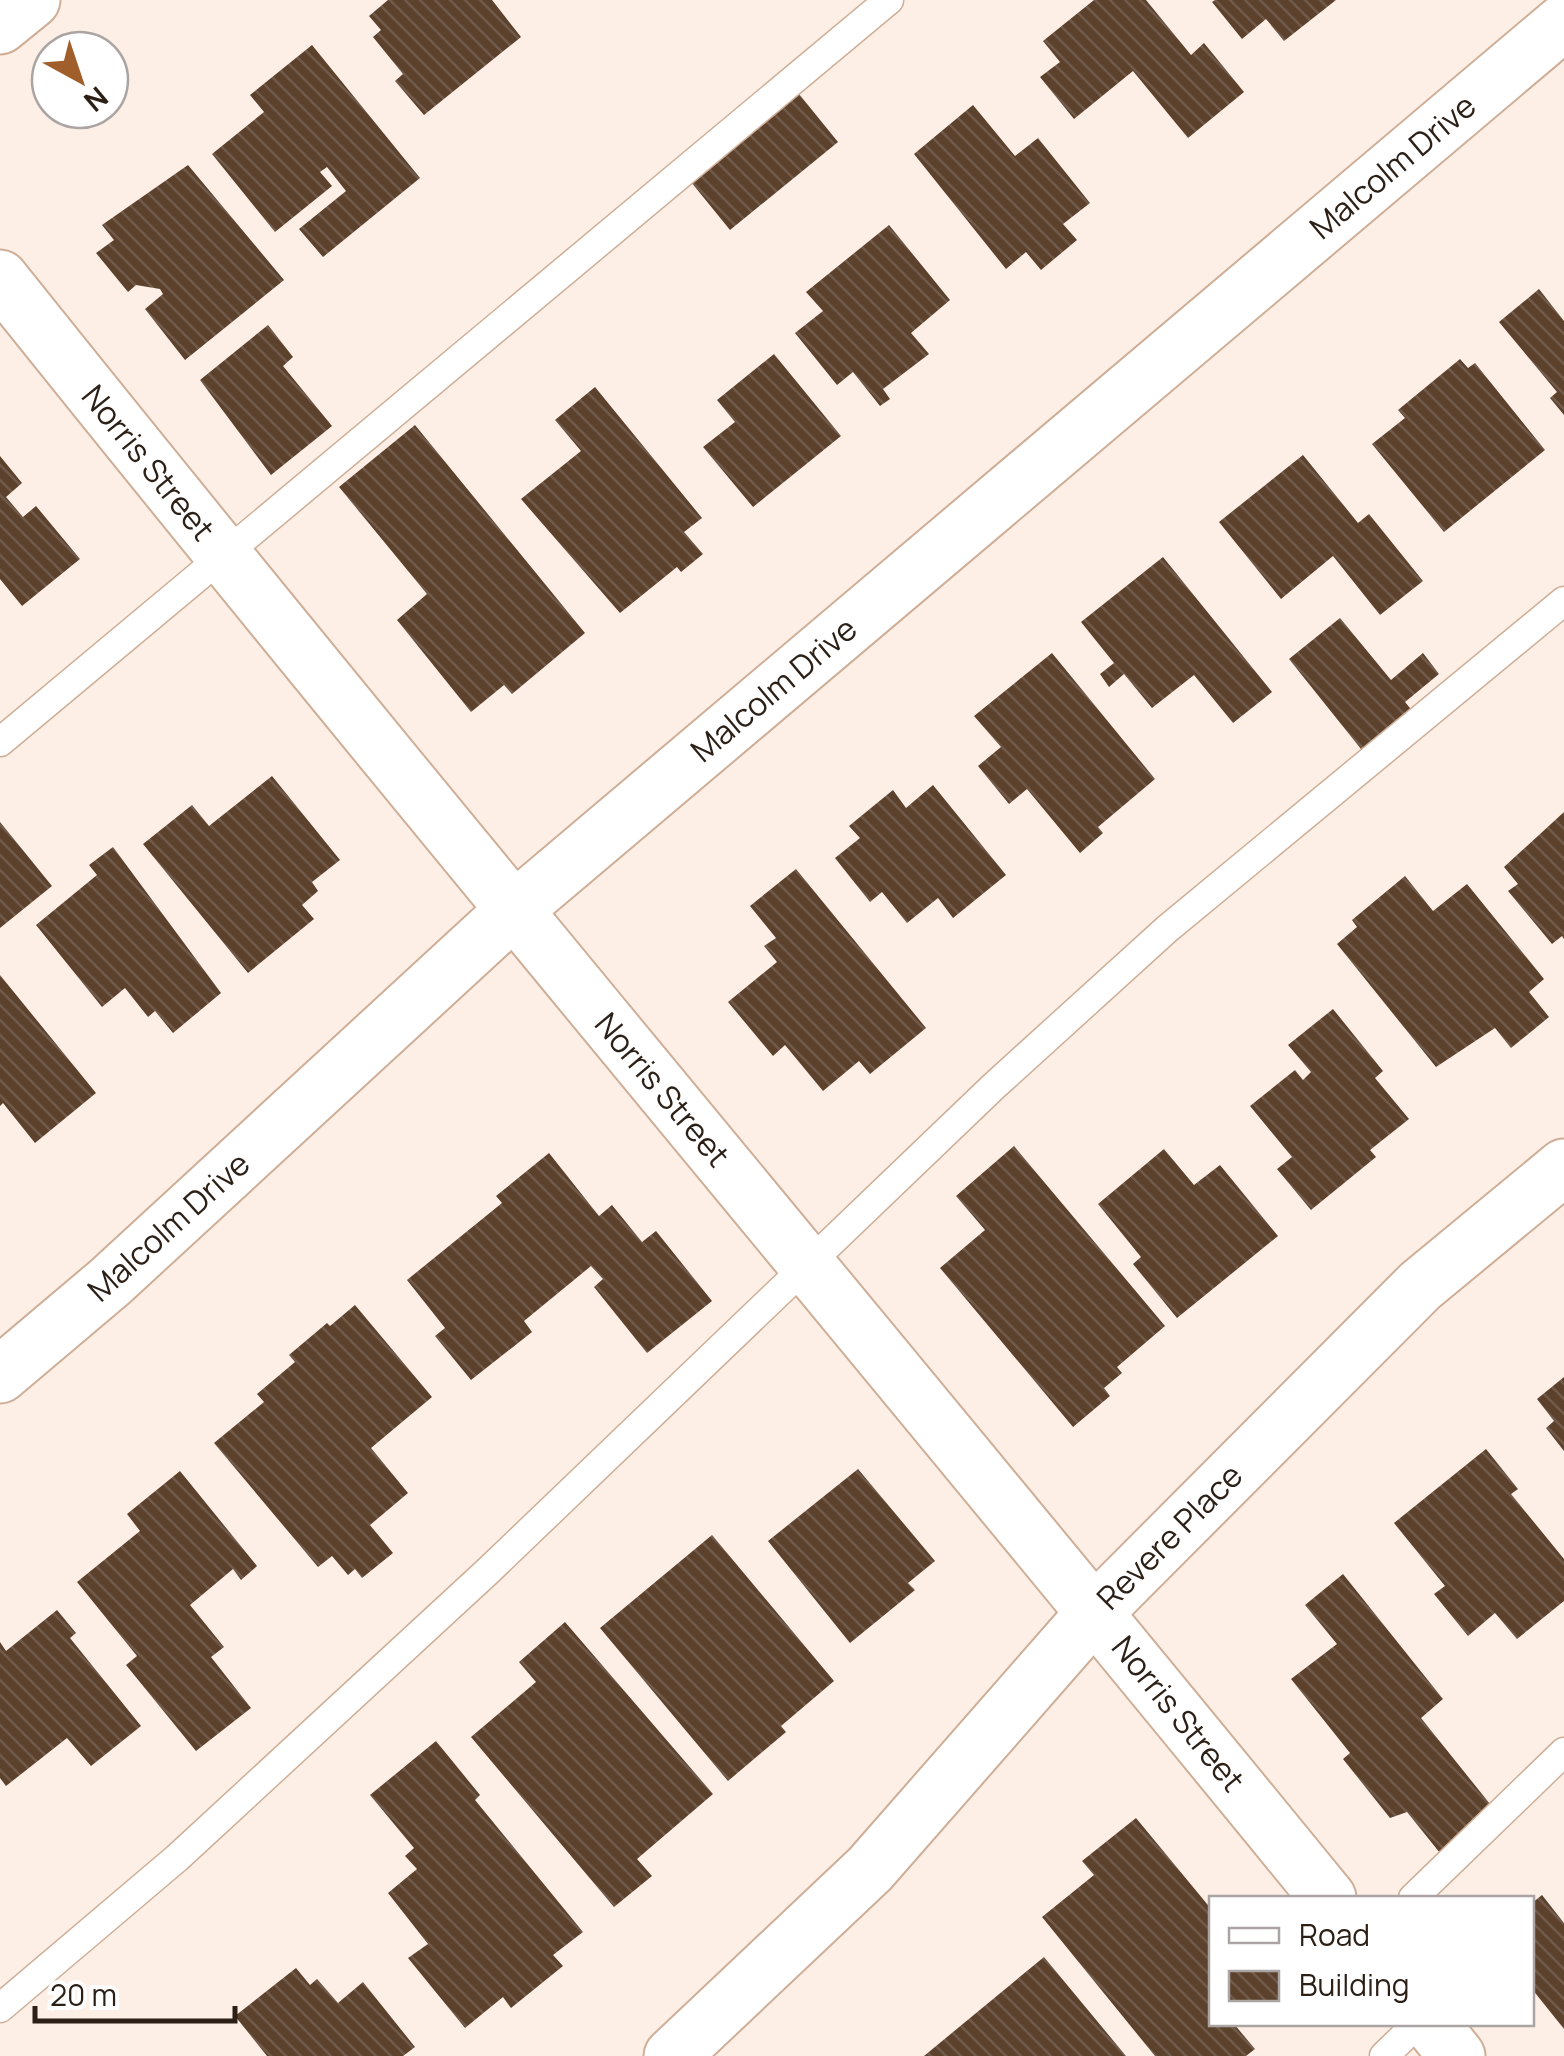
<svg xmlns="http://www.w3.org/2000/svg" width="1564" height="2056" font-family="Manrope,sans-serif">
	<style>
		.building { fill: url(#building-back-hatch) }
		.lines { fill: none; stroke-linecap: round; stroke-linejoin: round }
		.service-casing { stroke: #ceae97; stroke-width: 31 }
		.minor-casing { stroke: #ceae97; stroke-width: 59 }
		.service { stroke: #fff; stroke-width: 28 }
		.minor { stroke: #fff; stroke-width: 55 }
		.labels { text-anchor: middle; stroke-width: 10; stroke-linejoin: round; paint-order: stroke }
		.street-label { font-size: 32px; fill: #2b1f16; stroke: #fff }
	</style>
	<defs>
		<pattern id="building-back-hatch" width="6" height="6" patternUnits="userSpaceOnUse" patternTransform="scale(2.5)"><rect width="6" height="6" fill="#5c412d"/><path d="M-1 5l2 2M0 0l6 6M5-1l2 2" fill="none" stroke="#705a49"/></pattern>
	</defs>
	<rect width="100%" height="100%" fill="#fdefe6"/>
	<g class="building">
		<path d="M 388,0 L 492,0 L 521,37 L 424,115 L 395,81 L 403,74 L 373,37 L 381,30 L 369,16 Z"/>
		<path d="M 1094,0 L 1146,0 L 1191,55 L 1204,43 L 1244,92 L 1188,138 L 1133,71 L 1074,119 L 1040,77 L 1060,62 L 1043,41 Z"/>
		<path d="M 1215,0 L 1336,0 L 1284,41 L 1266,19 L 1242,39 L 1212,2 Z"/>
		<path d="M 312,45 L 420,178 L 323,257 L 299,229 L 346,191 L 327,167 L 320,172 L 332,186 L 275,232 L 212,154 L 264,112 L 250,95 Z"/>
		<path d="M 799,94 L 838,142 L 730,230 L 691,182 Z"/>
		<path d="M 973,105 L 1015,156 L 1038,138 L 1090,203 L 1063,224 L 1077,240 L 1041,270 L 1026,252 L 1006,269 L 914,154 Z"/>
		<path d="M 188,165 L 284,280 L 185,360 L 145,309 L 163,294 L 160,289 L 136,285 L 128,292 L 96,253 L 114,240 L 102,225 Z"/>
		<path d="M 889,225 L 950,300 L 911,333 L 929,354 L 883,389 L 890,399 L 880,406 L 853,372 L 837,385 L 795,333 L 823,311 L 806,292 Z"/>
		<path d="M 1539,289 L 1564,321 L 1564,415 L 1550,398 L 1557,392 L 1499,322 Z"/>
		<path d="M 268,325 L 293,357 L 283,366 L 332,426 L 271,475 L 200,380 Z"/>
		<path d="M 774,354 L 841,436 L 753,507 L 703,447 L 735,422 L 717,400 Z"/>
		<path d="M 1460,359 L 1468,368 L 1475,363 L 1545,450 L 1444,532 L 1372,444 L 1405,418 L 1398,410 Z"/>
		<path d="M 595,387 L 702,518 L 684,532 L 703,554 L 681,572 L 677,567 L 620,613 L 521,499 L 581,451 L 555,420 Z"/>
		<path d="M 415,425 L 585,633 L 512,694 L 504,685 L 471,712 L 397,620 L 427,594 L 339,487 Z"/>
		<path d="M 1303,455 L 1358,523 L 1369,514 L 1423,581 L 1380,615 L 1333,556 L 1281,599 L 1219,522 Z"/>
		<path d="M 0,456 L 22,483 L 6,497 L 23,517 L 36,506 L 80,559 L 22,606 L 0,579 Z"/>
		<path d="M 1163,557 L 1272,692 L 1233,723 L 1194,675 L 1152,708 L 1124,674 L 1109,687 L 1100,674 L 1114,663 L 1081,622 Z"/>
		<path d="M 1340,618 L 1391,680 L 1423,653 L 1439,674 L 1405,702 L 1419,719 L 1369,759 L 1289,659 Z"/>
		<path d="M 1052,653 L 1155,779 L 1098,827 L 1103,833 L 1080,853 L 1027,789 L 1009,804 L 978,766 L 1001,747 L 974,716 Z"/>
		<path d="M 272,776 L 340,860 L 312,882 L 318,891 L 302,905 L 314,919 L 248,973 L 143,844 L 192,805 L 209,826 Z"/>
		<path d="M 933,785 L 1006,875 L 953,918 L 938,898 L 907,923 L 882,892 L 870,902 L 835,858 L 860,838 L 849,826 L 893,790 L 906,808 Z"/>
		<path d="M 1564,812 L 1564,939 L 1562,936 L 1552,944 L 1508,891 L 1518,884 L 1504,867 Z"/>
		<path d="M 0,822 L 52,886 L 0,928 Z"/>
		<path d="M 113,847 L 221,993 L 173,1033 L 155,1011 L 148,1017 L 125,988 L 102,1007 L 36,925 L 97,875 L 89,865 Z"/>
		<path d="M 796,869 L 926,1028 L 870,1074 L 859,1061 L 823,1091 L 785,1045 L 773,1056 L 728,1002 L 777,962 L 764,946 L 776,938 L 750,906 Z"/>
		<path d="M 1405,876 L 1433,911 L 1467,884 L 1544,979 L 1529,992 L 1549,1017 L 1511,1048 L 1495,1028 L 1436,1067 L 1337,944 L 1357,927 L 1352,920 Z"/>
		<path d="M 0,975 L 96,1093 L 35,1143 L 3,1103 L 0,1106 Z"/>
		<path d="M 1333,1009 L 1383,1071 L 1375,1078 L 1409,1119 L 1370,1150 L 1376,1157 L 1311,1210 L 1277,1169 L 1292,1157 L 1250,1106 L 1295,1070 L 1303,1080 L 1311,1072 L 1288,1045 Z"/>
		<path d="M 1014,1146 L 1165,1326 L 1117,1367 L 1122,1373 L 1104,1388 L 1110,1396 L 1073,1427 L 940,1268 L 985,1230 L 956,1196 Z"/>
		<path d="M 1164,1149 L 1194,1185 L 1220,1165 L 1278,1236 L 1177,1318 L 1133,1264 L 1141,1257 L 1098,1204 Z"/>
		<path d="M 549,1153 L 599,1216 L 612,1205 L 642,1242 L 656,1231 L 712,1301 L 647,1353 L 594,1287 L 603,1279 L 591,1266 L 524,1321 L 532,1332 L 471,1380 L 435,1336 L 445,1328 L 407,1280 L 502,1203 L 496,1196 Z"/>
		<path d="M 355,1305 L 432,1397 L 371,1448 L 408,1493 L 370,1525 L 393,1553 L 362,1578 L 355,1569 L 348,1575 L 332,1556 L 318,1567 L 214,1443 L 264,1402 L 257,1394 L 295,1362 L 289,1355 L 327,1323 L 330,1326 Z"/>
		<path d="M 1564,1377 L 1564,1451 L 1546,1428 L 1554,1421 L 1537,1399 Z"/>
		<path d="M 1486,1449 L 1518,1489 L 1511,1494 L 1564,1559 L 1564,1601 L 1517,1639 L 1495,1613 L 1468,1636 L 1434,1594 L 1445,1586 L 1394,1523 Z"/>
		<path d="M 858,1469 L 935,1561 L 908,1583 L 915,1590 L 850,1643 L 768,1541 Z"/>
		<path d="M 180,1471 L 257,1566 L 241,1580 L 233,1569 L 190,1605 L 224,1647 L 211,1657 L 251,1708 L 196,1751 L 126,1665 L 137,1656 L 77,1582 L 140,1531 L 127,1514 Z"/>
		<path d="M 712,1535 L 834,1681 L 781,1726 L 786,1732 L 728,1781 L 600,1628 Z"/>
		<path d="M 1343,1574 L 1443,1699 L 1421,1718 L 1494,1809 L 1440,1853 L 1407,1812 L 1390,1818 L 1343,1759 L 1350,1753 L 1291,1679 L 1337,1644 L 1305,1605 Z"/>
		<path d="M 57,1610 L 76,1633 L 70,1638 L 141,1726 L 91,1766 L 67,1738 L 6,1786 L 0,1778 L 0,1642 L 6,1651 Z"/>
		<path d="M 565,1622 L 713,1794 L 637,1859 L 652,1876 L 614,1907 L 471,1737 L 536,1682 L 519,1662 Z"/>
		<path d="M 436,1741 L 480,1795 L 475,1800 L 583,1932 L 553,1955 L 563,1966 L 511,2008 L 503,1997 L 465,2028 L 408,1958 L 428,1944 L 388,1893 L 417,1869 L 405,1856 L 414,1848 L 370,1795 Z"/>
		<path d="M 1136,1818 L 1212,1910 L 1212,2024 L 1234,2024 L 1255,2049 L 1246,2056 L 1155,2056 L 1042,1917 L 1094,1875 L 1082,1861 Z"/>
		<path d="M 1542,1895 L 1564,1923 L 1564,2029 L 1532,1989 L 1532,1903 Z"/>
		<path d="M 1044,1957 L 1126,2056 L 924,2056 Z"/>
		<path d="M 296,1968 L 310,1985 L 317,1979 L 338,2003 L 363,1982 L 415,2047 L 403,2056 L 267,2056 L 235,2016 Z"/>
	</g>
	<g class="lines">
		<defs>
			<g id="service">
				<path d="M 0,742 L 889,0"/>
				<path d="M 1413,1898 L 1564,1752"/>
				<path d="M 0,2008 L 177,1858 L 488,1571 L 994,1086 L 1167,929 L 1564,601"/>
				<path d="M 1384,2056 L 1417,2024"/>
			</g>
			<g id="minor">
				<path d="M 0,26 L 32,0"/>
				<path d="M 0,278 C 436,823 887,1357 1328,1898"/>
				<path d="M 0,1375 L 110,1282 L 514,910 L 1564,22"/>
				<path d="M 1431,2024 L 1457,2056"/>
				<path d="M 672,2056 L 870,1869 L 1095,1612 L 1420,1286 L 1564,1167"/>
			</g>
		</defs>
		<use href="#service" class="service-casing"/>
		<use href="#minor" class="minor-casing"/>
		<use href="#service" class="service"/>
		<use href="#minor" class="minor"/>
	</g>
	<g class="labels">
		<g class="street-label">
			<text transform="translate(1393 167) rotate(-40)" y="11">Malcolm Drive</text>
			<text transform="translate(148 463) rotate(51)" y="11">Norris Street</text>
			<text transform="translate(774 690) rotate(-40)" y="11">Malcolm Drive</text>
			<text transform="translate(662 1090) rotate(50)" y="11">Norris Street</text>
			<text transform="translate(169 1227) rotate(-42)" y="11">Malcolm Drive</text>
			<text transform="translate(1170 1537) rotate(-45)" y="11">Revere Place</text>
			<text transform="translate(1178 1714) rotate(51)" y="11">Norris Street</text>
		</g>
	</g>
	<rect x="1209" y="1896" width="325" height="130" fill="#ffffff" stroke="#aaa5a2" stroke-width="2.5"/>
	<rect x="1229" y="1928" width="50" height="15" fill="#ffffff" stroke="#aaa5a2" stroke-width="2.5"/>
	<text x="1299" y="1946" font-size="30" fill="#2b1f16">Road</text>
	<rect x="1229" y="1971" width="50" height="30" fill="url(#building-back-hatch)" stroke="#aaa5a2" stroke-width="2.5"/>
	<text x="1299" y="1996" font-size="30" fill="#2b1f16">Building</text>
	<g transform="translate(80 80) rotate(140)"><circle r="48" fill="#ffffff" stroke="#aaa5a2" stroke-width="2.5"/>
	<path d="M0-8L18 38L0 25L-18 38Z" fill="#a05f2a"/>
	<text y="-15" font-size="28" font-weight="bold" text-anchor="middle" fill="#2b1f16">N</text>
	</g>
	<path d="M35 2006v15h200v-15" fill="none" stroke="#2b1f16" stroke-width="5"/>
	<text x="50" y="2006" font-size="30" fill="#2b1f16" stroke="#ffffff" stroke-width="8" paint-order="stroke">20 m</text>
</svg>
